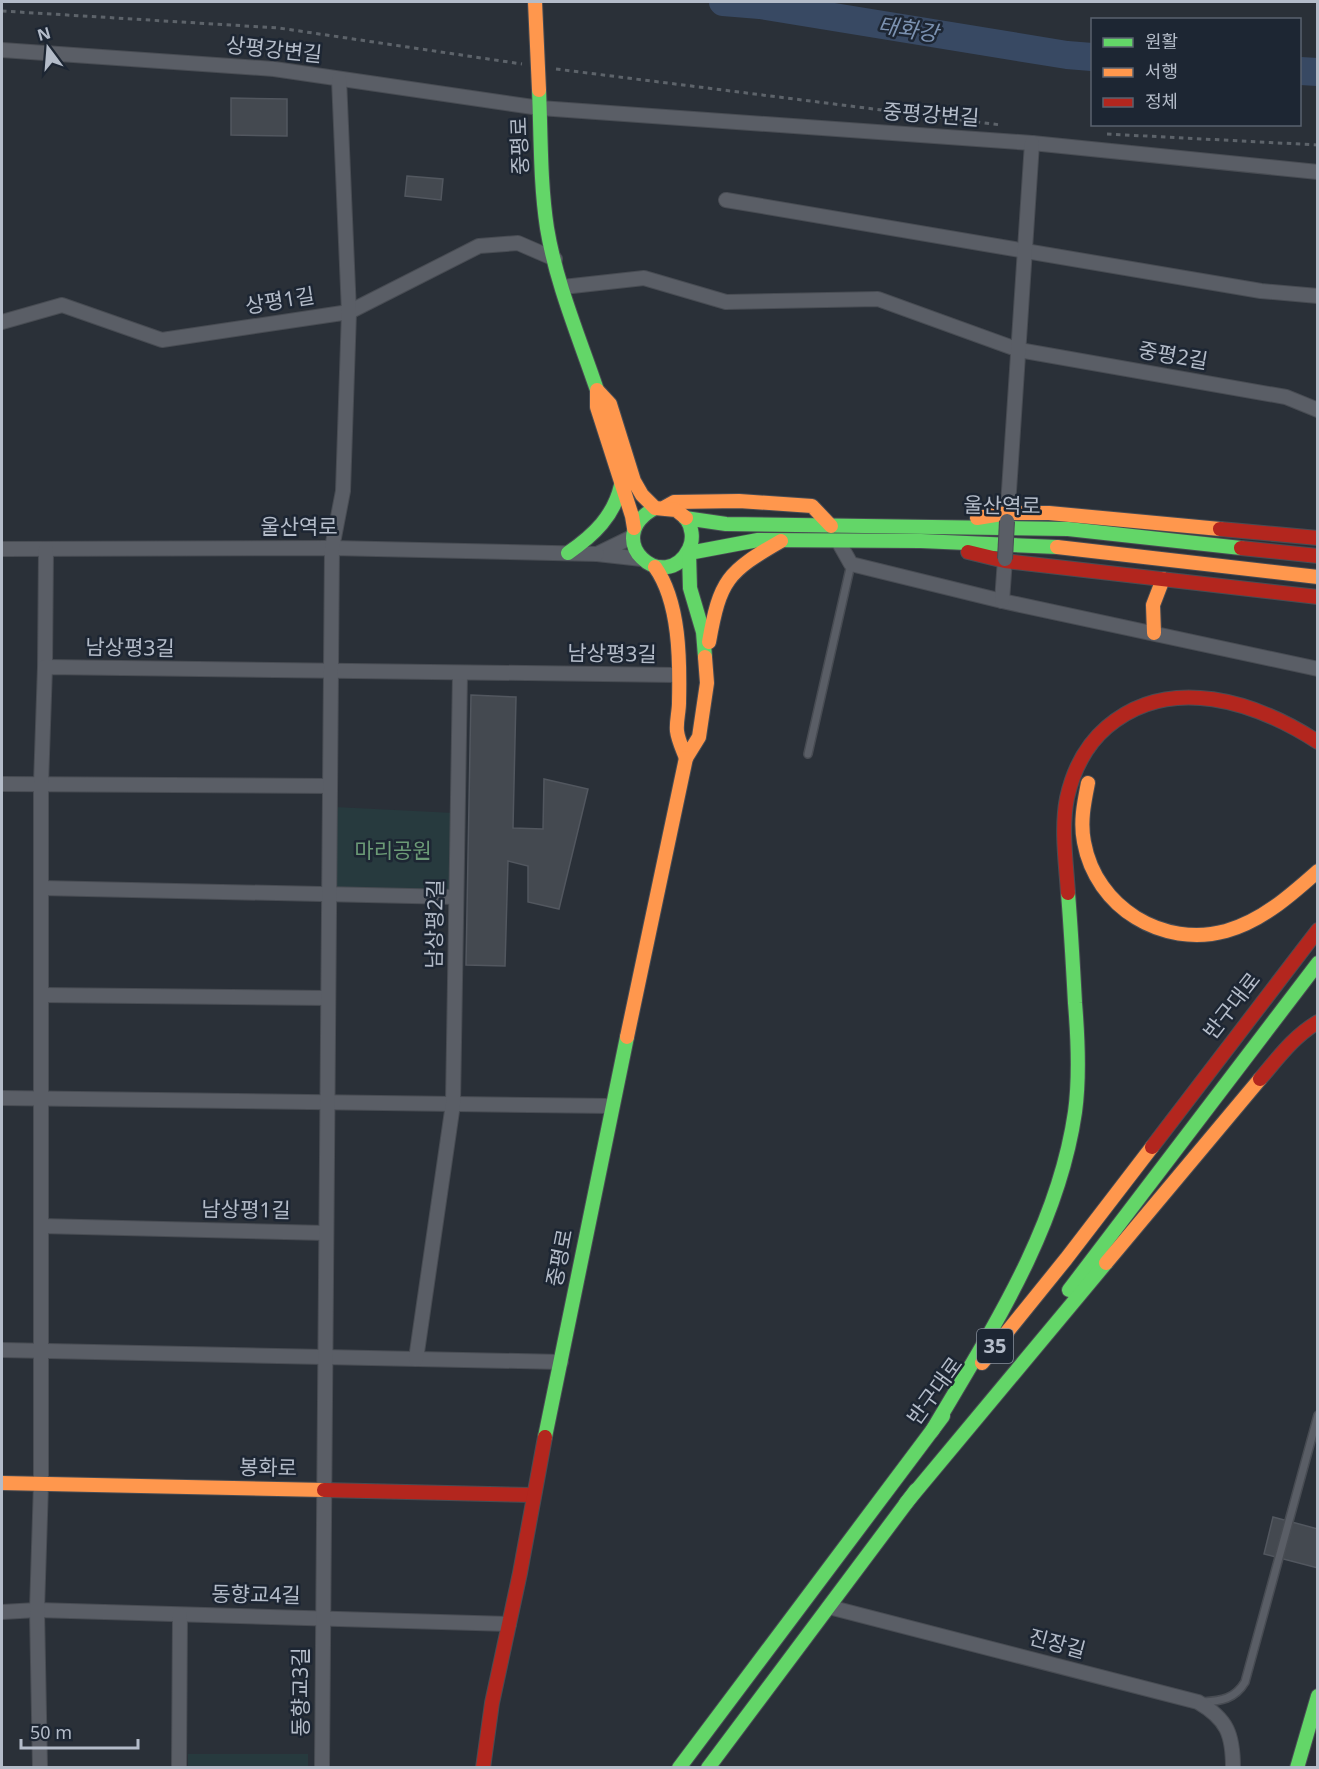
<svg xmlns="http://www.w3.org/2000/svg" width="1319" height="1769" font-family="'Noto Sans','Noto Sans KR',sans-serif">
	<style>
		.green { fill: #273a3e }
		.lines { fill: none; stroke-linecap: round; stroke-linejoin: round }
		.river { stroke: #384963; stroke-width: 28 }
		.building { fill: #444950; stroke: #52575f; stroke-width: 1.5 }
		.lane-casing { stroke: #484c53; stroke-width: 10 }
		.street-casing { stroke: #484c53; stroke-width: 16 }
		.fast-casing { stroke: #484c53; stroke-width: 16 }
		.slow-casing { stroke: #484c53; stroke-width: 16 }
		.jam-casing { stroke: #484c53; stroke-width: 16 }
		.path { stroke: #5d636a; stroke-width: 3; stroke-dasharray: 4.5 4.5; stroke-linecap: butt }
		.lane { stroke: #5a5e66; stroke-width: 7 }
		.street { stroke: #5a5e66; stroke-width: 14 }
		.fast { stroke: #63d668; stroke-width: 14 }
		.slow { stroke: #ff974d; stroke-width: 14 }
		.jam { stroke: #b3261e; stroke-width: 14 }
		.street-bridge-casing { stroke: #484c53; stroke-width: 16; stroke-linecap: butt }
		.slow-bridge-casing { stroke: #484c53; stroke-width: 16; stroke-linecap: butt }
		.street-bridge { stroke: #5a5e66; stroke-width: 14 }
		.slow-bridge { stroke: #ff974d; stroke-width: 14 }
		.labels { text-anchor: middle; stroke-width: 5; stroke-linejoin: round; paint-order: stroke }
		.shield { fill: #1d2633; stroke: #878f9c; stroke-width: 1.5 }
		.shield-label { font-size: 20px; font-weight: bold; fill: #b4bcc9 }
		.street-label { font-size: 21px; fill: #b4bcc9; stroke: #1d2633 }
		.park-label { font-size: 21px; fill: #6b9a76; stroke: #1d2633 }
		.water-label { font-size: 22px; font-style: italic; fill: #7c92b1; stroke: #1d2633 }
	</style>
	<rect width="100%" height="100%" fill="#2a3038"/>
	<g class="green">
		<path d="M 335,807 L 454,813 L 452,891 L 334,890 Z"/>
		<rect x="188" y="1754" width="120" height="13"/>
	</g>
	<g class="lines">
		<g class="river">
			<path d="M 723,2 L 760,5 L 1067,55 L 1092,57"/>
			<path d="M 1300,71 L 1318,72"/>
		</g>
	</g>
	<g class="building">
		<path d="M 231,98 L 287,99 L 287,136 L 231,135 Z"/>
		<path d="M 407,176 L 443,179 L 441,200 L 405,196 Z"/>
		<path d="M 471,695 L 516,697 L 513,828 L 543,829 L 544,779 L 588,789 L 559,909 L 528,902 L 528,866 L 508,861 L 505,966 L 466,965 Z"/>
		<path d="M 1273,1517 L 1318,1529 L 1318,1568 L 1264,1554 Z"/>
	</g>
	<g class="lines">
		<defs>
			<g id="lane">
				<path d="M 808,754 L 851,564"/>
				<path d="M 1203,1702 C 1221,1701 1235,1699 1245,1682 L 1318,1415"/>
			</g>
			<g id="street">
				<path d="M 2,50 L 274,69 L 540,108 L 1032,143 L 1318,172"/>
				<path d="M 726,200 L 1261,291 L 1318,296"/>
				<path d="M 563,287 L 644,278 L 726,302 L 878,299 L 1019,350 L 1286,397 L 1318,410"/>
				<path d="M 2,322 L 62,305 L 162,340 L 349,312 L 479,246 L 518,243 L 555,259"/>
				<path d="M 1007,521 L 1032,143"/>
				<path d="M 632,537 L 597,554 L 642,559"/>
				<path d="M 838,541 L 851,564 L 1002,601 L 1318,669"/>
				<path d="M 2,549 L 332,548 L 597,554"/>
				<path d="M 1002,601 L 1005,559"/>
				<path d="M 45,667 L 46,549"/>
				<path d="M 2,784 L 330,786"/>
				<path d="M 41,888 L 456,897"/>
				<path d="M 41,995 L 328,998"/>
				<path d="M 2,1098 L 612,1106"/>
				<path d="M 41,1226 L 326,1233"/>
				<path d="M 2,1350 L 561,1362"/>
				<path d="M 416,1359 L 453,1104 L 460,674"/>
				<path d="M 829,1607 L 1198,1702 C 1227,1719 1233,1734 1233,1768"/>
				<path d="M 2,1612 L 37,1610 L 509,1624"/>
				<path d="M 40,1768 L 37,1610 L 41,1484 L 41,784 L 45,667 L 677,675"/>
				<path d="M 179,1768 L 180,1615"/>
				<path d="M 322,1768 L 332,548 L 343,491 L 349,312 L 339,79"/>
			</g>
			<g id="fast">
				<path d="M 539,90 C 541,136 540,182 547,228 C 556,283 579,337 597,390"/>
				<path d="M 655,508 C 599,539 665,597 689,549 C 694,539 692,527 686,518"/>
				<path d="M 685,518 L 726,524 L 1068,529 L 1241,548"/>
				<path d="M 568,553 C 594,535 614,516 621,485"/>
				<path d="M 705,657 L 703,632 L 690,588 L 689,553 L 758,540 L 921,541 L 1057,547"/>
				<path d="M 1069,1290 L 1318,963"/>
				<path d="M 932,1431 C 991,1331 1058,1229 1075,1112 C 1080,1076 1078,1039 1075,1003 C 1073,966 1071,930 1068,893"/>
				<path d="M 545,1437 L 627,1037"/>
				<path d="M 906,1503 L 1106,1263"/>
				<path d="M 679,1768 L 943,1416"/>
				<path d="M 708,1768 L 916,1490"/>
				<path d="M 1297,1768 L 1318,1696"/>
			</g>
			<g id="slow">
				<path d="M 665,507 L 674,502 L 739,501 L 812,506 L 831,526"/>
				<path d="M 977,518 L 1008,513 L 1049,513 L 1220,529"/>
				<path d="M 634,528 L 632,516 L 597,407 L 597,390 L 610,404 L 634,481 L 642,495 L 655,508 L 676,510 L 686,518"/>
				<path d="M 1057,547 L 1318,577"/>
				<path d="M 655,567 C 680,602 680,661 679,703 C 679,712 676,722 677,731 C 678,740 683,750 686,758 L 699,737 L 707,683 L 705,657"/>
				<path d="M 1154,633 L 1153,605 L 1163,579"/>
				<path d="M 709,642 C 720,580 727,572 781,541"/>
				<path d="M 1088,783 C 1084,803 1080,822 1084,842 C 1096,908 1163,948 1226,931 C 1262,921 1291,895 1318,871"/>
				<path d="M 627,1037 L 686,758"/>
				<path d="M 1106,1263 L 1260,1079"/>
				<path d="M 982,1363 L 1066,1259 L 1152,1147"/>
				<path d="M 2,1483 L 324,1490"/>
			</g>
			<g id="jam">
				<path d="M 1220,529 L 1318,538"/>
				<path d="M 1241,548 L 1318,556"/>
				<path d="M 968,552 L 1005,561 L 1318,597"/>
				<path d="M 1068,893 C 1066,862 1061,829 1067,798 C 1073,771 1086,745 1107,727 C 1170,673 1256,702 1318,742"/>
				<path d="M 1260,1079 C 1278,1058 1294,1036 1318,1022"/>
				<path d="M 1152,1147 L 1318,930"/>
				<path d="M 324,1490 L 533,1495"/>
				<path d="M 483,1768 L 492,1703 L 520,1573 L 545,1437"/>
			</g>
		</defs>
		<use href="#lane" class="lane-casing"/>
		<use href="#street" class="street-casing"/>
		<use href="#fast" class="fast-casing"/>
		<use href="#slow" class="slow-casing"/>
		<use href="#jam" class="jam-casing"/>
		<g class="path">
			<path d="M 2,11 L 279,28 L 522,64"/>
			<path d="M 556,69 L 1001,125"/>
			<path d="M 1107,134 L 1318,145"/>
		</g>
		<use href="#lane" class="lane"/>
		<use href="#street" class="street"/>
		<use href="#fast" class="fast"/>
		<use href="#slow" class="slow"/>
		<use href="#jam" class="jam"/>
		<defs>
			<path id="street-bridge" d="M 1005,559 L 1007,521"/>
			<path id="slow-bridge" d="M 535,2 L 539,90"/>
		</defs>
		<use href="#street-bridge" class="street-bridge-casing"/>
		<use href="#slow-bridge" class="slow-bridge-casing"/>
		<use href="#street-bridge" class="street-bridge"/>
		<use href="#slow-bridge" class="slow-bridge"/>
	</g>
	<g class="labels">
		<rect class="shield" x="977" y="1329" width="36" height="34" rx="4.5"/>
		<g class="shield-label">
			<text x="995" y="1353">35</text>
		</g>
		<g class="street-label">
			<text transform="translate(274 50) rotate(6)" y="7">상평강변길</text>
			<text transform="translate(931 115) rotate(4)" y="7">중평강변길</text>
			<text transform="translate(520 146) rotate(-92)" y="7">중평로</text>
			<text transform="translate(280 301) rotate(-9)" y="7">상평1길</text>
			<text transform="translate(1173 356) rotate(10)" y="7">중평2길</text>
			<text transform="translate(1002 506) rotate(1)" y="7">울산역로</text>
			<text x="299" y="534">울산역로</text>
			<text transform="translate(130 648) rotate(1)" y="7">남상평3길</text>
			<text transform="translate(612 654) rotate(1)" y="7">남상평3길</text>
			<text transform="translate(435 924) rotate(-89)" y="7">남상평2길</text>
			<text transform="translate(1232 1006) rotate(-52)" y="7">반구대로</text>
			<text transform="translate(246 1210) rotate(1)" y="7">남상평1길</text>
			<text transform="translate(560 1258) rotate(-79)" y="7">중평로</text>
			<text transform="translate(935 1391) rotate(-54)" y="7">반구대로</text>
			<text transform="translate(268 1468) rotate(1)" y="7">봉화로</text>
			<text transform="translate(256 1595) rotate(1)" y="7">동향교4길</text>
			<text transform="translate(1057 1644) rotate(15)" y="7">진장길</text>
			<text transform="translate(301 1692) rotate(-90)" y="7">동향교3길</text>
		</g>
		<g class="park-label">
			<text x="393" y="858">마리공원</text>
		</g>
		<g class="water-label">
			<text transform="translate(908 29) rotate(9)" y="8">태화강</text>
		</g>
	</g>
	<rect width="1319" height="1769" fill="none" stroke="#b4bcc9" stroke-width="6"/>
	<rect x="1091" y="18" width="210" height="108" fill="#1d2633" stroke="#59626f" stroke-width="1.5"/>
	<rect x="1103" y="38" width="30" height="9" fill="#63d668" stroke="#59626f" stroke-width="1.5"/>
	<text x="1145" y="48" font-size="18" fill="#b4bcc9">원활</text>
	<rect x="1103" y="68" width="30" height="9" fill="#ff974d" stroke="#59626f" stroke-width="1.5"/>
	<text x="1145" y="78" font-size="18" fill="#b4bcc9">서행</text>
	<rect x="1103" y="98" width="30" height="9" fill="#b3261e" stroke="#59626f" stroke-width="1.5"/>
	<text x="1145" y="108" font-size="18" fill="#b4bcc9">정체</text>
	<g transform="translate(48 48) rotate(344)" stroke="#1d2633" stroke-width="4.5" paint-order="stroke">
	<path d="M0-4.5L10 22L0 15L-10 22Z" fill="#b4bcc9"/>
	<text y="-9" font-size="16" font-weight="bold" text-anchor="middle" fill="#b4bcc9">N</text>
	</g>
	<path d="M21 1739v9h117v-9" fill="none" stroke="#b4bcc9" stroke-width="3"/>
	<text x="30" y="1739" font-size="18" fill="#b4bcc9" stroke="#1d2633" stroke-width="4.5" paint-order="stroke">50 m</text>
</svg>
